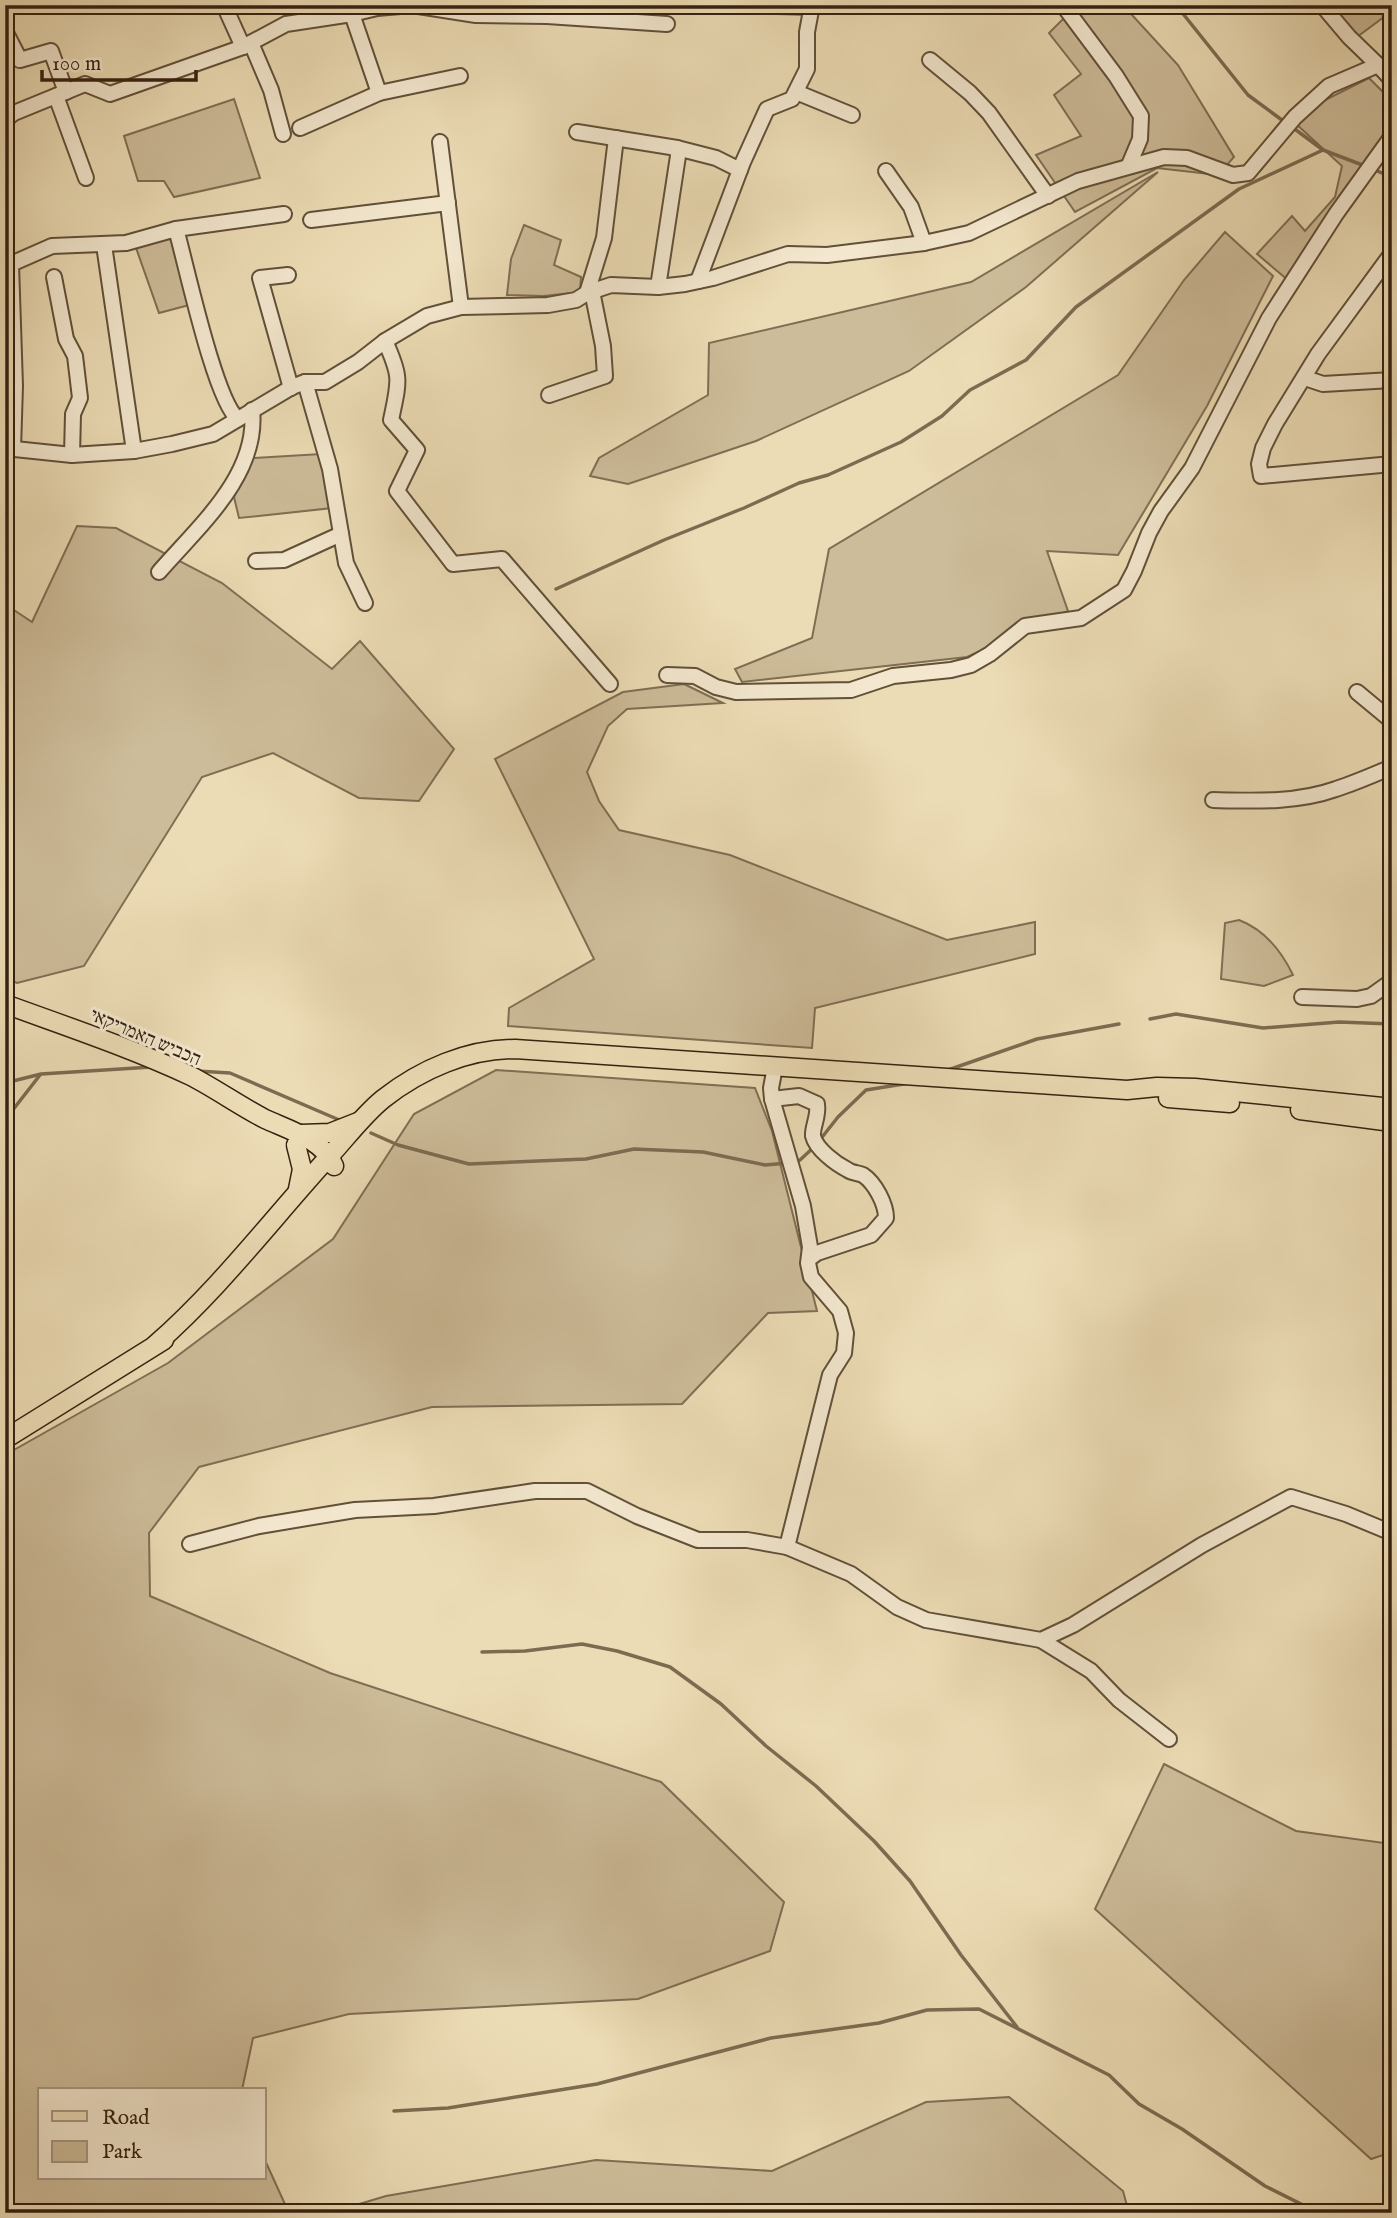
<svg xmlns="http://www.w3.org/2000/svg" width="1397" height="2218" font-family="'IM FELL English','Frank Ruhl Libre',serif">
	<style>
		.green { fill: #cdbc99; stroke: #806e54; stroke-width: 2 }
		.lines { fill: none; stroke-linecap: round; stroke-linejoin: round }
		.stream { stroke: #7d6b51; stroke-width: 3.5 }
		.minor-casing { stroke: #625039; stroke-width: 18 }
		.major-casing { stroke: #342110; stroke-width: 21 }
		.minor { stroke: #f3e8cf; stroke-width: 14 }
		.major { stroke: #ecdcb5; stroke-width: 18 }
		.labels { text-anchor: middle; stroke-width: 6; stroke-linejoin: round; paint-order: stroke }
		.street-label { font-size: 19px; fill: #342110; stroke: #f3e8cf }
	</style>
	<rect width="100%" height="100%" fill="#ecdcb5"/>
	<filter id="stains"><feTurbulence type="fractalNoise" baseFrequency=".00286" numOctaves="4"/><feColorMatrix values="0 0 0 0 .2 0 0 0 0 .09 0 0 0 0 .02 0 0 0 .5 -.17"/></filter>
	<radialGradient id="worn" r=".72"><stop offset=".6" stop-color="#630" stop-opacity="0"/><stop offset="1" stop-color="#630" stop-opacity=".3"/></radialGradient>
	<g class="green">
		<path d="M 744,5 L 807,5 L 805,15 L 746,13 Z"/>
		<path d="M 1077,5 L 1140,5 L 1132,15 L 1178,65 L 1234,157 L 1218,175 L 1157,168 L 1075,212 L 1036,155 L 1081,136 L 1054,95 L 1081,74 L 1049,33 Z"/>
		<path d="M 1330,5 L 1392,5 L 1392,11 L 1357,37 Z"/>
		<path d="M 1369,78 L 1392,101 L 1392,132 L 1289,281 L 1257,254 L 1292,216 L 1305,231 L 1335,197 L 1342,166 L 1295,123 L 1315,105 Z"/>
		<path d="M 234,99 L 260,178 L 174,197 L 164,181 L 138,181 L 124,136 Z"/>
		<path d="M 1158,172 L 1026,287 L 909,371 L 756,441 L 628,484 L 590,476 L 599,458 L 708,395 L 709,343 L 971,282 Z"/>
		<path d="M 524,225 L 561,240 L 554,265 L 581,277 L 580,292 L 544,296 L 507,295 L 511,259 Z"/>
		<path d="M 1225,232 L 1273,276 L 1207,406 L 1118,555 L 1047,551 L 1068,611 L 967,657 L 742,682 L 735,669 L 812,638 L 829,549 L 1118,375 L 1184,280 Z"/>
		<path d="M 174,234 L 193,304 L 159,313 L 135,245 Z"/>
		<path d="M 321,454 L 332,508 L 239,518 L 234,497 L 252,458 Z"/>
		<path d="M 77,526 L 116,528 L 222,583 L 332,669 L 360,641 L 454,749 L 419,801 L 359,798 L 273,753 L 202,777 L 84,966 L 17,983 L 5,978 L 5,604 L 32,622 Z"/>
		<path d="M 684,684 L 723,703 L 627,709 L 608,726 L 587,772 L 599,801 L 619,830 L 730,855 L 947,940 L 1035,922 L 1035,954 L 815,1008 L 812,1048 L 508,1026 L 509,1008 L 594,959 L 495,759 L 623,692 Z"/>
		<path d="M 1239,920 C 1265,930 1281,950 1293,975 L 1264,986 L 1221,979 L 1225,923 Z"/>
		<path d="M 496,1070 L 755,1088 L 772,1131 L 817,1311 L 768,1313 L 682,1404 L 432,1407 L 199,1467 L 149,1533 L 150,1596 L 330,1673 L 661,1782 L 784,1902 L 770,1951 L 638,1999 L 349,2014 L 253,2038 L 242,2090 L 40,2090 L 40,2178 L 264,2178 L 264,2158 L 289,2213 L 5,2213 L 5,1455 L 168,1363 L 333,1239 L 414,1114 Z"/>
		<path d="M 1164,1764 L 1296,1831 L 1392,1844 L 1392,2152 L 1371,2159 L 1095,1909 Z"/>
		<path d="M 1009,2097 L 1123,2191 L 1129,2213 L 329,2213 L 386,2196 L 596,2160 L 772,2171 L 926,2102 Z"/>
	</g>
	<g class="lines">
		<g class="stream">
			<path d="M 1176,5 L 1248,95 L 1286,123"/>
			<path d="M 1292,127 L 1323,150 L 1365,166"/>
			<path d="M 1372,169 L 1392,177"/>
			<path d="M 556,589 L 664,540 L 744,508 L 799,483 L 828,475 L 901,442 L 942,416 L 970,390 L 1026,360 L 1076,307 L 1239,189 L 1323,150"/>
			<path d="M 1150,1019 L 1176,1014 L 1263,1028 L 1339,1022 L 1392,1024"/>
			<path d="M 948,1070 L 1037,1039 L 1119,1024"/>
			<path d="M 197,1071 L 230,1073 L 344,1122"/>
			<path d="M 5,1083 L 41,1074 L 152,1067"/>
			<path d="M 5,1120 L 40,1075"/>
			<path d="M 371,1133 L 398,1145 L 469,1164 L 586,1159 L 634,1149 L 703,1152 L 765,1165 L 788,1163"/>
			<path d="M 819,1141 L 838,1117 L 866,1090 L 910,1083"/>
			<path d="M 796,1162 L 800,1160 L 814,1147"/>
			<path d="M 482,1652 L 525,1651 L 582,1644 L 617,1651 L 670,1667 L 721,1704 L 766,1746 L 816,1786 L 874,1841 L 910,1881 L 961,1955 L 1017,2027"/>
			<path d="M 394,2111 L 448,2108 L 597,2084 L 771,2038 L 879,2023 L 927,2010 L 979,2009 L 1109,2075 L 1139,2104 L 1182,2129 L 1265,2186 L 1319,2213"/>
		</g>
		<defs>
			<g id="minor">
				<path d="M 224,5 L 243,47"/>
				<path d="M 1063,5 L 1116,76 L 1141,116 L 1140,139 L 1129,165"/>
				<path d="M 1322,5 L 1349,37 L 1378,65"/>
				<path d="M 352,14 L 379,93"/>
				<path d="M 5,31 L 20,60 L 51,51 L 66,92"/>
				<path d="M 251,43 L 271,90 L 283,134"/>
				<path d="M 930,60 L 970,93 L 989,113 L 1048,196"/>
				<path d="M 796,92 L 852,115"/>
				<path d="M 56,96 L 86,178"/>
				<path d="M 5,120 L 14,113 L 85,84 L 110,94 L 243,47 L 286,24 L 352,14 L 377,8 L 412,5 L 476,15 L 547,16 L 667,24"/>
				<path d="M 300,128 L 379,93 L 460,76"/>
				<path d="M 577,132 L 677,148 L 678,156 L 658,287"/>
				<path d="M 440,142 L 461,307"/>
				<path d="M 677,148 L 716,158 L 740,170"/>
				<path d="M 886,171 L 911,207 L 924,243"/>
				<path d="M 311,220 L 448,203"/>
				<path d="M 104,245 L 134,451"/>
				<path d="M 1392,253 L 1318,354 L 1275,424 L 1263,448 L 1259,464 L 1261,476 L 1392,464"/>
				<path d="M 288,275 L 260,278 L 291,388"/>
				<path d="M 54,277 L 66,339 L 75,356 L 80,398 L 73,414 L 72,455"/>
				<path d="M 698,281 L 743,162 L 767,109 L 792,99 L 807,69 L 807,32 L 812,5"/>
				<path d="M 587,293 L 604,238 L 616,138"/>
				<path d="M 385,341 C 402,378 399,381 391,420 L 417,450 L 397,491 L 453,564 L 502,559 L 610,684"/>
				<path d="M 1305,378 L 1323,384 L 1392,380"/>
				<path d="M 305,382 L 330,469 L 346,563 L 365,603"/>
				<path d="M 549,395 L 605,376 L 603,346 L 592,291"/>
				<path d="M 238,419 C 215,401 186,264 176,229 L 284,214"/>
				<path d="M 5,448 L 72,455 L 134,451 L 172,444 L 213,434 L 292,387 L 305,382 L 325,382 L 358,362 L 385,341 L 427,316 L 461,307 L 548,305 L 576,300 L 587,293 L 611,285 L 658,287 L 685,284 L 713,278 L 788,254 L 827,255 L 924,243 L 969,233 L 1078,181 L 1164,157 L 1187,158 L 1233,175 L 1248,173 L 1295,117 L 1329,86 L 1378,65 L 1392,80"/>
				<path d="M 13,449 L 15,386 L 11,264 L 52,246 L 126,243 L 176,229"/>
				<path d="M 256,561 L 284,560 L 341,534"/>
				<path d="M 159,572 C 198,527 259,475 252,410"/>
				<path d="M 667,675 L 695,676 L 716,687 L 736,692 L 851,690 L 893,676 L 951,670 L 971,665 L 990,654 L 1025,626 L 1081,618 L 1124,590 L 1134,571 L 1149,533 L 1161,511 L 1192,468 L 1269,318 L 1336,214 L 1392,136"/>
				<path d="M 1357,692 L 1392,721"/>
				<path d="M 1213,800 C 1253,801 1297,803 1336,789 C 1355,783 1373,775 1392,767"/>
				<path d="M 1302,997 L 1357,999 L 1371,996 L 1392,981"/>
				<path d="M 775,1067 L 771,1088 L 772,1099 L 803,1206 L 810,1247 L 808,1263 L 811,1277 L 840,1311 L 846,1333 L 844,1353 L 830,1375 L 787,1547"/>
				<path d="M 772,1099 L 799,1096 L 817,1104 C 819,1117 812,1127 813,1136 C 816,1149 836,1164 848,1170 C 852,1173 859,1173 863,1175 C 875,1183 886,1204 886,1218 L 871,1235 L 817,1253 L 809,1259"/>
				<path d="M 190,1544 L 259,1526 L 355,1510 L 434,1506 L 535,1491 L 587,1491 L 637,1516 L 698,1540 L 747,1540 L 787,1547 L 851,1574 L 897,1607 L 926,1620 L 1041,1640 L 1073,1625 L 1202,1545 L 1291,1497 L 1346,1514 L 1392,1533"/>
				<path d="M 1041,1640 L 1091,1671 L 1119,1700 L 1169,1739"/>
			</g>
			<g id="major">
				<path d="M 5,1004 C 68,1027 131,1048 191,1076 C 216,1089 240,1106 265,1119 C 289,1130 324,1140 334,1166"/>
				<path d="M 1168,1098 L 1230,1103"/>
				<path d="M 1300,1110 L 1392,1122"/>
				<path d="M 301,1134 L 330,1133 L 358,1122"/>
				<path d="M 296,1145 L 302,1169 L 298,1189"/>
				<path d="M 155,1345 C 218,1290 269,1223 325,1161 C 344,1141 362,1116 383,1099 C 421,1069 468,1049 515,1049 L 1127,1090 L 1157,1087 L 1195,1088 L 1392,1108"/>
				<path d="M 5,1439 L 164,1340"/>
			</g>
		</defs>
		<use href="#minor" class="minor-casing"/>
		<use href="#major" class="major-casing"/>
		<use href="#minor" class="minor"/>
		<use href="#major" class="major"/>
	</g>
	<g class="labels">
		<g class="street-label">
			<text transform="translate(146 1036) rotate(23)" y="7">הכביש האמריקאי</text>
		</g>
	</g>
	<rect width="1397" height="2218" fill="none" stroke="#ecdcb5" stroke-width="28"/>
	<rect x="7" y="7" width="1383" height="2204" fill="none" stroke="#342110" stroke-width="3.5"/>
	<rect x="14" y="14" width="1369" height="2190" fill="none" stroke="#342110" stroke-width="2"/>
	<rect x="38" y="2088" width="228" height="91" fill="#f3e8cf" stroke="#a79883" stroke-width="2"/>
	<rect x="52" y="2111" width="35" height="10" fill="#ecdcb5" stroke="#a79883" stroke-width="2"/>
	<text x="102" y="2124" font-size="21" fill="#342110">Road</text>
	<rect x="52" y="2141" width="35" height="21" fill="#cdbc99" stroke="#a79883" stroke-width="2"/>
	<text x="102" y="2158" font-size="21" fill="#342110">Park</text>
	<path d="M42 70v10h154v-10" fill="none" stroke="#342110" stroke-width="3.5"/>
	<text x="52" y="70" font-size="21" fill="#342110" stroke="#f3e8cf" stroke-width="5" paint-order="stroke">100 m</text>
	<rect width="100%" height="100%" filter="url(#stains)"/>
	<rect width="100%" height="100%" fill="url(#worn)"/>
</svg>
